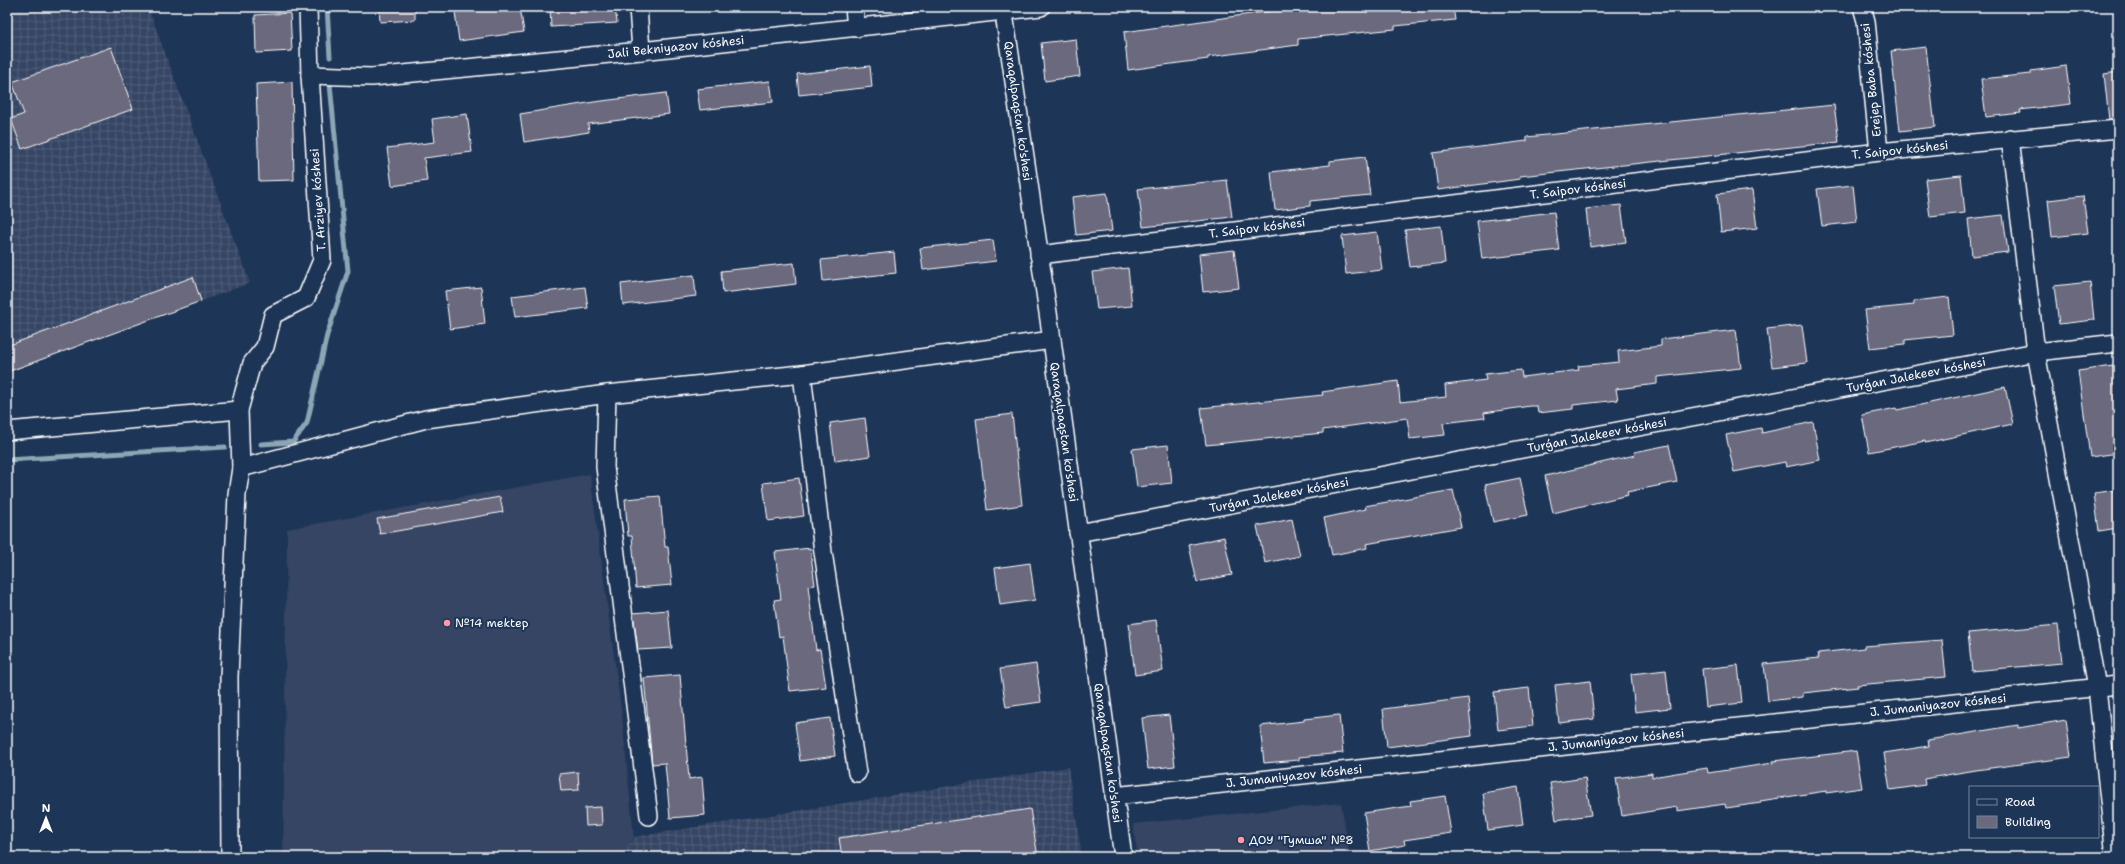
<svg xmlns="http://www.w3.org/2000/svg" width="2125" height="864" font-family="'Shantell Sans',sans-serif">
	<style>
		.built { fill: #344563 }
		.industrial { fill: url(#industrial-grid) }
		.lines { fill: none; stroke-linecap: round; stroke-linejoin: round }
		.stream { stroke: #8ca6b5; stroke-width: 5 }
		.building { fill: #6b697e; stroke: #fff }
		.street-casing { stroke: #fff; stroke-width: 20 }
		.street { stroke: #1d3557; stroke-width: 17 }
		.poi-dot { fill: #ff9aa2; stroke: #1d3557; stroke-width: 1.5 }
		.labels { text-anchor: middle; stroke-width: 4; stroke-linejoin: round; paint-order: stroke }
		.street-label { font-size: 12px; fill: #fff; stroke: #1d3557 }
		.poi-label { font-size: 12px; fill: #fff; stroke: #1d3557; text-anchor: start }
	</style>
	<defs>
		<pattern id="industrial-grid" width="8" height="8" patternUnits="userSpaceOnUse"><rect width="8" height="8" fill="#344563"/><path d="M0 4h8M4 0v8" fill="none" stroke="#52617a"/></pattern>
	</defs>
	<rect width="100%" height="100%" fill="#1d3557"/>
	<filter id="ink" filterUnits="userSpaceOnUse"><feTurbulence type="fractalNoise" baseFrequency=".025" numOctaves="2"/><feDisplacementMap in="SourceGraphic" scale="8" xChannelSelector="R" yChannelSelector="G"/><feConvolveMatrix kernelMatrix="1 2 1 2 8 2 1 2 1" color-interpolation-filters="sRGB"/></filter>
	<g filter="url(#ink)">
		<g class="built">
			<path d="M 590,474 L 622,716 L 634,837 L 619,857 L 283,857 L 287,529 Z"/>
			<path d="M 1341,803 L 1350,857 L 1138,857 L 1133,824 Z"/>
		</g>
		<g class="industrial">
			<path d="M 7,7 L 148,7 L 250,283 L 7,373 Z"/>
			<path d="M 1068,767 L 1082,857 L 619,857 L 634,837 Z"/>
		</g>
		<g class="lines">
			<g class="stream">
				<path d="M 327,7 L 330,57"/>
				<path d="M 261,444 L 293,442 L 307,423 L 327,335 L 348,271 L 330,84"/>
				<path d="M 7,460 L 225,447"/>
			</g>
		</g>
		<g class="building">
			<path d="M 379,7 L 415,7 L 415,20 L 380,22 Z"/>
			<path d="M 493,7 L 520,7 L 524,32 L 459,41 L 455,12 Z"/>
			<path d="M 550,7 L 615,7 L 617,23 L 551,27 Z"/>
			<path d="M 1300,7 L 1453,7 L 1455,20 L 1395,26 L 1395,29 L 1298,39 L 1298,45 L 1208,57 L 1208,59 L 1128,70 L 1124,32 Z"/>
			<path d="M 290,13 L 292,51 L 256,53 L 255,15 Z"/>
			<path d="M 1076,39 L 1080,76 L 1045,81 L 1041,43 Z"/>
			<path d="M 111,47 L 133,109 L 22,149 L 11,119 L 24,114 L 12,82 Z"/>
			<path d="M 1926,47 L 1935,127 L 1900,131 L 1891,51 Z"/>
			<path d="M 870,66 L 872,87 L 799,95 L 797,74 Z"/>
			<path d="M 2066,66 L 2071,104 L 2020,110 L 2021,113 L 1986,117 L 1981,79 L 2031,74 L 2031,71 Z"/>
			<path d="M 2118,72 L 2118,119 L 2109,120 L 2104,74 Z"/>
			<path d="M 770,81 L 773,102 L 700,110 L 697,89 Z"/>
			<path d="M 292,82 L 294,180 L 259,181 L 256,84 Z"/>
			<path d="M 666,93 L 669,114 L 588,124 L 589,132 L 524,142 L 520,114 L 594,102 Z"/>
			<path d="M 1834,105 L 1839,142 L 1520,176 L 1520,179 L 1438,190 L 1433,153 L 1527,141 L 1527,137 Z"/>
			<path d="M 467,114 L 472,152 L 424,158 L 427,181 L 392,186 L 387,148 L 435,142 L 432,119 Z"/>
			<path d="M 1365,157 L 1370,195 L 1310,201 L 1310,206 L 1275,210 L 1271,172 L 1330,165 L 1330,161 Z"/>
			<path d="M 1961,175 L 1965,213 L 1930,217 L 1925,179 Z"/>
			<path d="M 1227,180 L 1232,217 L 1143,227 L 1138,189 Z"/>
			<path d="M 1853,185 L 1857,222 L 1822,226 L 1817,189 Z"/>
			<path d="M 1752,190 L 1757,228 L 1721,232 L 1717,194 Z"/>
			<path d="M 1107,193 L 1112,231 L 1076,235 L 1072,197 Z"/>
			<path d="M 2083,196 L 2088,233 L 2052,237 L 2048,200 Z"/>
			<path d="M 1621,205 L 1626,242 L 1590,247 L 1586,209 Z"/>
			<path d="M 1554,212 L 1559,250 L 1482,259 L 1477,221 Z"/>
			<path d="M 2003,215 L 2008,252 L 1972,256 L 1968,219 Z"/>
			<path d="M 1441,226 L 1445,263 L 1410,267 L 1405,230 Z"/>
			<path d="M 1377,232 L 1382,270 L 1346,274 L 1342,236 Z"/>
			<path d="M 993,240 L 996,261 L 923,270 L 920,248 Z"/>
			<path d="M 1234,250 L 1239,288 L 1203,292 L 1199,254 Z"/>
			<path d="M 894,252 L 896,273 L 823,281 L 821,260 Z"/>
			<path d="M 794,263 L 796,284 L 723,293 L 721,271 Z"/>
			<path d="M 1128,268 L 1132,306 L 1097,309 L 1092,272 Z"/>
			<path d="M 694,275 L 696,296 L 623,305 L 621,284 Z"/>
			<path d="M 193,277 L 201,301 L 7,372 L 7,346 Z"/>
			<path d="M 2090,282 L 2094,320 L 2059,324 L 2054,286 Z"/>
			<path d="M 481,287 L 485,324 L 450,329 L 445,291 Z"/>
			<path d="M 585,287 L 588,308 L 515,317 L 512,296 Z"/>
			<path d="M 1949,297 L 1953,335 L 1905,340 L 1905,344 L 1870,348 L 1865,310 L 1914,305 L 1914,301 Z"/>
			<path d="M 1802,325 L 1807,363 L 1772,367 L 1767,329 Z"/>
			<path d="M 1736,330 L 1741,368 L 1657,377 L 1657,384 L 1616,389 L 1618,400 L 1573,405 L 1573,409 L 1538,413 L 1537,406 L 1530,406 L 1484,413 L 1485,418 L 1443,423 L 1445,435 L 1410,439 L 1407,418 L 1323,430 L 1323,433 L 1206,445 L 1201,408 L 1323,395 L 1322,392 L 1398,381 L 1400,402 L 1446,397 L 1445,385 L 1486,380 L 1485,374 L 1521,370 L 1522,377 L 1579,370 L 1578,366 L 1619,362 L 1618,351 L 1661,346 L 1661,339 Z"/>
			<path d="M 2113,366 L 2118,400 L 2118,453 L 2090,457 L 2078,371 Z"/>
			<path d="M 2005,387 L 2013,424 L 1925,443 L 1925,441 L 1869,452 L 1862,415 L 1896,408 L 1897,410 Z"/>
			<path d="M 1012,414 L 1022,505 L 987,510 L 976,419 Z"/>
			<path d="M 865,418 L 870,456 L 835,461 L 830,423 Z"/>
			<path d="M 1813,422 L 1820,460 L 1786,467 L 1785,462 L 1734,472 L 1726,435 L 1761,428 L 1762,433 Z"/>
			<path d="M 1168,445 L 1172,483 L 1137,487 L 1132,449 Z"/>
			<path d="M 1669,445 L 1677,482 L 1627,492 L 1628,495 L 1553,513 L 1545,476 L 1635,455 L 1634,452 Z"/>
			<path d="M 799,478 L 804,516 L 768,521 L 763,483 Z"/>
			<path d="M 1520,478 L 1528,515 L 1493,522 L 1485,485 Z"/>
			<path d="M 1453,490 L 1461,527 L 1366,544 L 1367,548 L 1332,555 L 1324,518 L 1366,509 L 1365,506 Z"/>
			<path d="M 2118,490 L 2118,528 L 2099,531 L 2094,493 Z"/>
			<path d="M 660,496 L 665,547 L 668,547 L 672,585 L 636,588 L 632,536 L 628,536 L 625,499 Z"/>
			<path d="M 500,497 L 503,512 L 380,534 L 377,519 Z"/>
			<path d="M 1292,519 L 1300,556 L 1265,563 L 1257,526 Z"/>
			<path d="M 1224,537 L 1232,575 L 1197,582 L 1189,545 Z"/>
			<path d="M 810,548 L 815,585 L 808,586 L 816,650 L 820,649 L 826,687 L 790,691 L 783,636 L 779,637 L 774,600 L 781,599 L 775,552 Z"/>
			<path d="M 1030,563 L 1035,600 L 1000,605 L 995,568 Z"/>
			<path d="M 668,610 L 672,648 L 638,650 L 633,613 Z"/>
			<path d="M 1156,620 L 1163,671 L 1135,675 L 1129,624 Z"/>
			<path d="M 2058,625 L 2062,663 L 1972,671 L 1968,633 Z"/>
			<path d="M 1942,640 L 1946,677 L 1857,685 L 1858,687 L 1803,693 L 1803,697 L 1768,701 L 1764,664 L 1819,658 L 1818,653 L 1864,648 L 1864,646 Z"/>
			<path d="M 1036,664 L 1041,702 L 1006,707 L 1000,669 Z"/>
			<path d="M 1738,665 L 1742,703 L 1706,707 L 1702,669 Z"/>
			<path d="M 1666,670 L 1670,708 L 1635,712 L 1631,674 Z"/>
			<path d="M 680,675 L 689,779 L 702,777 L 705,815 L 670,818 L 665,763 L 652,764 L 644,678 Z"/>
			<path d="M 1590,681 L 1594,719 L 1559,723 L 1555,685 Z"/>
			<path d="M 1529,688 L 1533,726 L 1498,730 L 1494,692 Z"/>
			<path d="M 1468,698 L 1472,736 L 1387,747 L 1383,709 Z"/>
			<path d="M 1169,715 L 1175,766 L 1148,769 L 1142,718 Z"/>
			<path d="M 1339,715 L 1343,753 L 1299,757 L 1299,760 L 1264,763 L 1260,726 L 1304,721 L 1304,719 Z"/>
			<path d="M 830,718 L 835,756 L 800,761 L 795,723 Z"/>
			<path d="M 2066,720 L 2071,757 L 1969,771 L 1924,779 L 1925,785 L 1890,790 L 1884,753 L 1929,746 L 1928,740 L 2018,725 L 2018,728 Z"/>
			<path d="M 1856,751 L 1862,788 L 1826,793 L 1826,791 L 1760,801 L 1761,803 L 1726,808 L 1725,804 L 1677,811 L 1677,807 L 1622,816 L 1616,778 L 1652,773 L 1652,777 L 1707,768 L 1708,773 L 1773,763 L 1773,761 Z"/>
			<path d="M 578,772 L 579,790 L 561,791 L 559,774 Z"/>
			<path d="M 1585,778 L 1591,815 L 1556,820 L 1550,783 Z"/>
			<path d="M 1518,787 L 1523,825 L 1488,830 L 1483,793 Z"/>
			<path d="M 1445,796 L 1451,833 L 1404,840 L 1405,845 L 1370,851 L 1364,813 L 1411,806 L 1410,801 Z"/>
			<path d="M 601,807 L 602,825 L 586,826 L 585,808 Z"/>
			<path d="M 1030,809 L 1038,857 L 842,857 L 839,838 Z"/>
		</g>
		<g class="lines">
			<defs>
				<g id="street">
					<path d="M 638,7 L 641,51"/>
					<path d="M 854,7 L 856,28"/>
					<path d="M 1003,7 L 1052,340 L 1123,857"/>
					<path d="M 1862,7 L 1866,21 L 1879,152"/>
					<path d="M 310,75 L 372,77 L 641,51 L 1041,7"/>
					<path d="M 2010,138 L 2036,352 L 2097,687 L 2115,857"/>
					<path d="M 1039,255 L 1879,152 L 2118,129"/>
					<path d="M 802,374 L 823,552 L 857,773"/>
					<path d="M 607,394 L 605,467 L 649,816"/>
					<path d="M 7,431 L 239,410"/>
					<path d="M 241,468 L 426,419 L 607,394 L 802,374 L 1052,340"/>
					<path d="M 1078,533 L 2036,352 L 2118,343"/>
					<path d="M 1114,796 L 2118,685"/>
					<path d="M 230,857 L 229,677 L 237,494 L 241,468 L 239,410 L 252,363 L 265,347 L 273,315 L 306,298 L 322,260 L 310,75 L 308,7"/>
				</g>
			</defs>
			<use href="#street" class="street-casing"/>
			<use href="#street" class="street"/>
		</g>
	</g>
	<g class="poi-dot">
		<circle cx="447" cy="623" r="4"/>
		<circle cx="1241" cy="840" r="4"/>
	</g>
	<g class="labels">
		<g class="street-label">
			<text transform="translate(676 47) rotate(-6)" y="4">Jali Bekniyazov kóshesi</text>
			<text transform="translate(1871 80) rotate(-96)" y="4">Erejep Baba kóshesi</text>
			<text transform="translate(1018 111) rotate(82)" y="4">Qaraqalpaqstan ko'shesi</text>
			<text transform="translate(1900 150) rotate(-6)" y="4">T. Saipov kóshesi</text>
			<text transform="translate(1578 189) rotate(-7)" y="4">T. Saipov kóshesi</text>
			<text transform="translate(318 200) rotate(-94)" y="4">T. Arziyev kóshesi</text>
			<text transform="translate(1257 228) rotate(-7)" y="4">T. Saipov kóshesi</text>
			<text transform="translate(1916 375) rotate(-11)" y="4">Turǵan Jalekeev kóshesi</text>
			<text transform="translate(1064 432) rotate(82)" y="4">Qaraqalpaqstan ko'shesi</text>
			<text transform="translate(1597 435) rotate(-11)" y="4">Turǵan Jalekeev kóshesi</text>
			<text transform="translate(1279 495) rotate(-11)" y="4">Turǵan Jalekeev kóshesi</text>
			<text transform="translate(1938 705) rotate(-6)" y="4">J. Jumaniyazov kóshesi</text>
			<text transform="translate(1616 740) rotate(-6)" y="4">J. Jumaniyazov kóshesi</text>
			<text transform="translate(1108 753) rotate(82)" y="4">Qaraqalpaqstan ko'shesi</text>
			<text transform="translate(1294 776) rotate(-6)" y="4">J. Jumaniyazov kóshesi</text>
		</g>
		<g class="poi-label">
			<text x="455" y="627">№14 mektep</text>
			<text x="1249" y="844">ДОУ "Гумша" №8</text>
		</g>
	</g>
	<rect width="2125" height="864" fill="none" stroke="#1d3557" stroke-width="24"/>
	<rect x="12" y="12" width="2101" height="840" fill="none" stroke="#fff" stroke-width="1.5" filter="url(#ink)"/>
	<rect x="1969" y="786" width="130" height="52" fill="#1d3557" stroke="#77869a"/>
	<rect x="1977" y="799" width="20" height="6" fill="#1d3557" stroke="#77869a"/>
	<text x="2005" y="806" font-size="12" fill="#ffffff">Road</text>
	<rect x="1977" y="816" width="20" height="12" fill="#6b697e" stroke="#77869a"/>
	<text x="2005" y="826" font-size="12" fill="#ffffff">Building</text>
	<g transform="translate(46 818)" stroke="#1d3557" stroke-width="3" paint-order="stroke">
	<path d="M0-3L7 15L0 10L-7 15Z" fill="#ffffff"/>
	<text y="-6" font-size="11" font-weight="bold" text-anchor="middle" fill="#ffffff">N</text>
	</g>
</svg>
